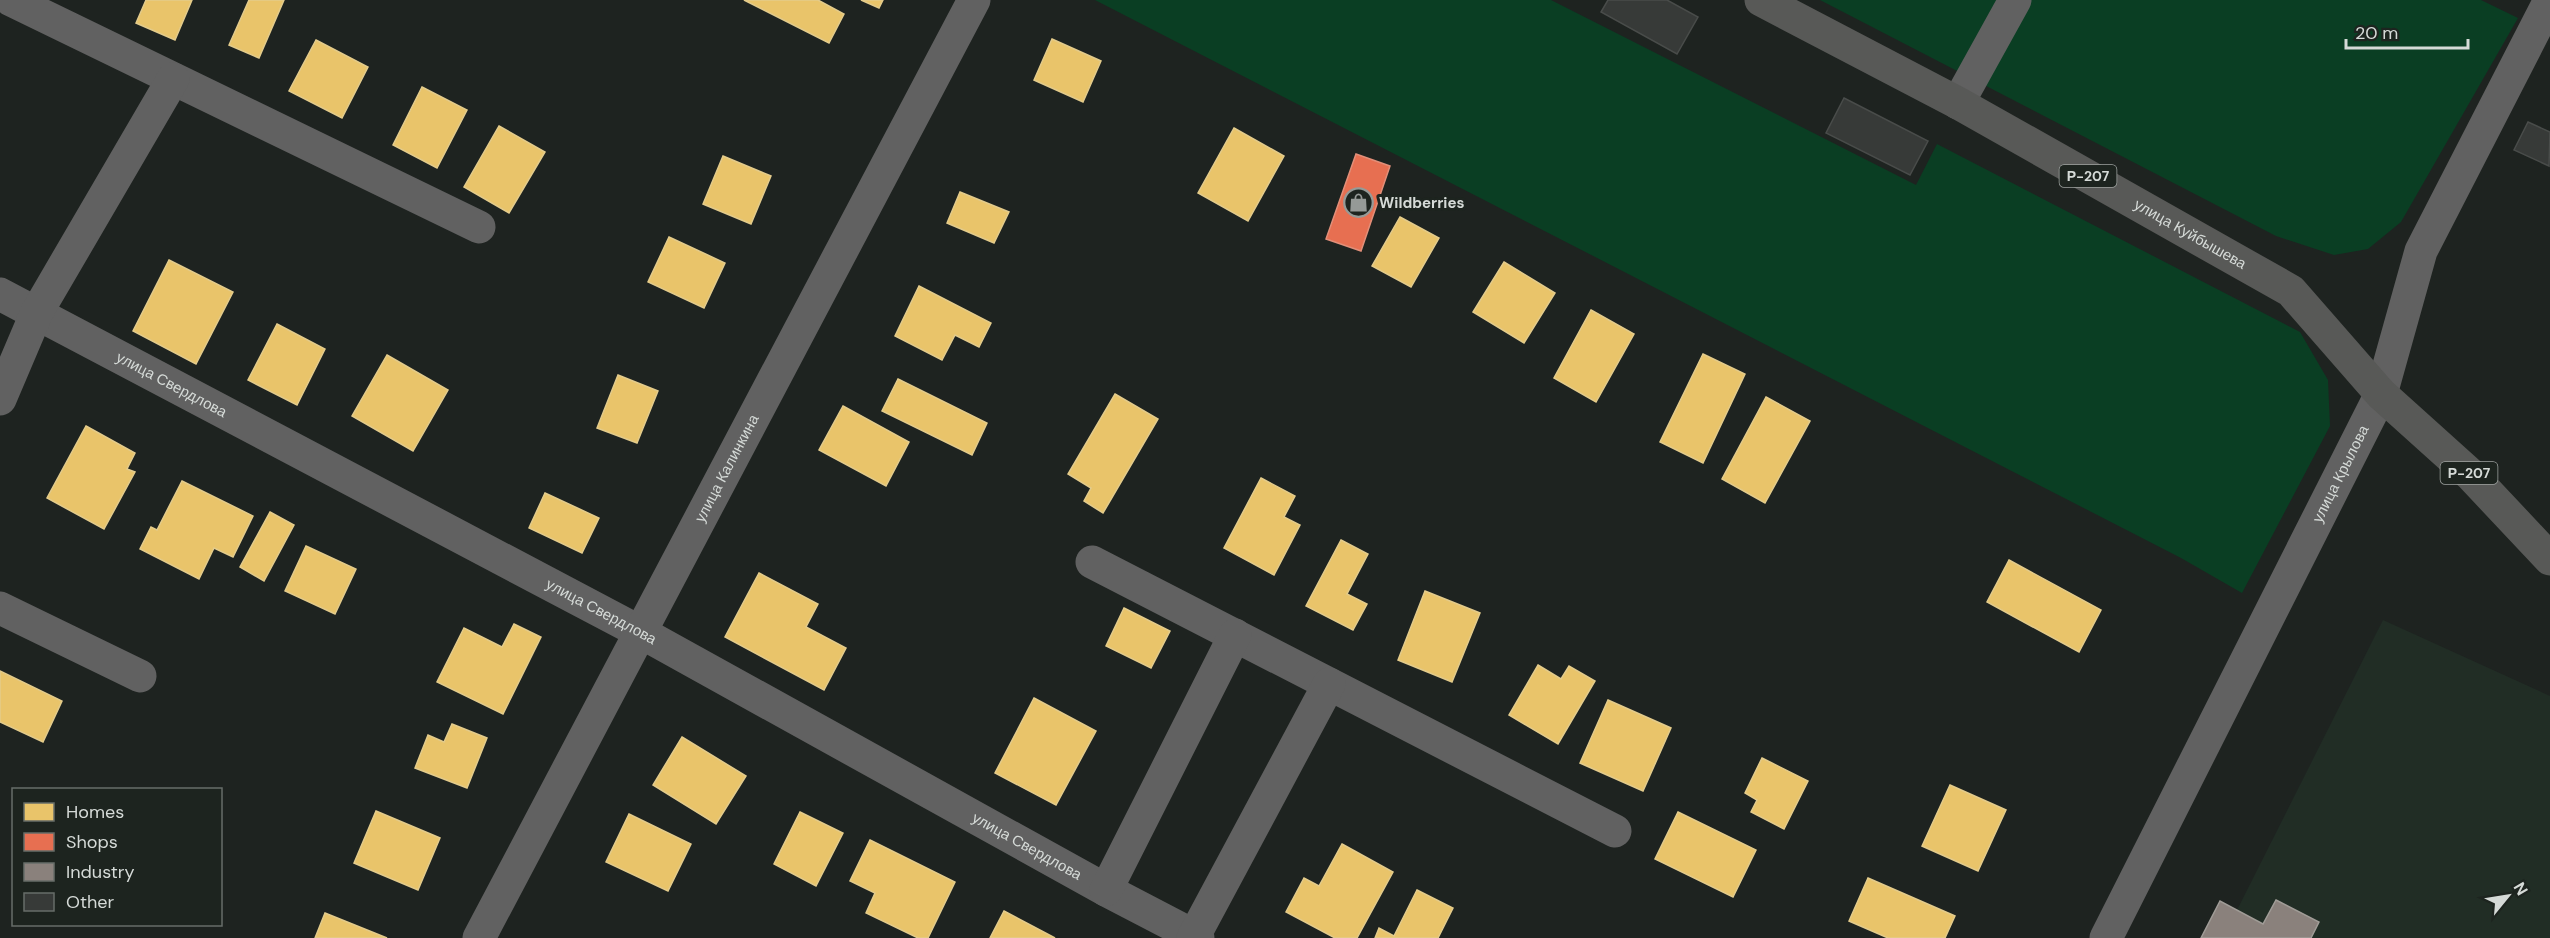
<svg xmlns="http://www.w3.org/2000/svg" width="2550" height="938" font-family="'DM Sans',sans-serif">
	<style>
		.built { fill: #212d25 }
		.green { fill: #0a3e23 }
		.homes { fill: #e9c46a; stroke: #e3cb8b; stroke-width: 1.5 }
		.shops { fill: #e76f51; stroke: #e28f79; stroke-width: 1.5 }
		.industry { fill: #8a817c; stroke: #a09c97; stroke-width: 1.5 }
		.building { fill: #373a38; stroke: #494c4a; stroke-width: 1.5 }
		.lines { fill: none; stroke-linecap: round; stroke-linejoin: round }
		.minor { stroke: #616161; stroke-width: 33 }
		.major { stroke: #585957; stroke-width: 33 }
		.labels { text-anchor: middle; stroke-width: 6; stroke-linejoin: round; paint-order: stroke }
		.shield { fill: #1d241f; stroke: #9ea3a0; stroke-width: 1.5 }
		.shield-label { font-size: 14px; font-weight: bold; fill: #d5dad7 }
		.poi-label { font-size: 15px; font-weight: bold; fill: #d5dad7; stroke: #1d241f; text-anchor: start }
		.street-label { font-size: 15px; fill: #d5dad7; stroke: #1d241f }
	</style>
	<rect width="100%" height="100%" fill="#1e2320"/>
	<path class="built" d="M 2383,620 L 2550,696 L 2550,938 L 2223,938 Z"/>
	<g class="green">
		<path d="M 1095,0 L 1551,0 L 1916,185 L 1937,144 L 2300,332 L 2328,380 L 2330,426 L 2242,593 L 2181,558 Z"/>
		<path d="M 1820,0 L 2481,0 L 2518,18 L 2401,222 L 2368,249 L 2334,255 L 2276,236 Z"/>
	</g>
	<g class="homes">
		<path d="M 146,0 L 192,0 L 175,40 L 136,23 Z"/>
		<path d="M 249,0 L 284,0 L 259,58 L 229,45 Z"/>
		<path d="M 744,0 L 818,0 L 844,14 L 829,43 Z"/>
		<path d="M 861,0 L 883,0 L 879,8 Z"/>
		<path d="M 1052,39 L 1101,61 L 1083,102 L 1034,80 Z"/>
		<path d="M 316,40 L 368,67 L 342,118 L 289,91 Z"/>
		<path d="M 422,87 L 467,110 L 437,168 L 393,145 Z"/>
		<path d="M 499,126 L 545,152 L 509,213 L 464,187 Z"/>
		<path d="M 1234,128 L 1284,156 L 1248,221 L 1198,193 Z"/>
		<path d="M 723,156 L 771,176 L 751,224 L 703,204 Z"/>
		<path d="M 960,192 L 1009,212 L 994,243 L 947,223 Z"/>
		<path d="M 1400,217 L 1439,238 L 1411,287 L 1372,266 Z"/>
		<path d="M 669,237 L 725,263 L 704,308 L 648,282 Z"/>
		<path d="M 169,260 L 233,292 L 196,364 L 133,331 Z"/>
		<path d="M 1504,262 L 1555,293 L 1524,343 L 1473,312 Z"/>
		<path d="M 919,286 L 991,323 L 979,347 L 955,335 L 942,360 L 895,336 Z"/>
		<path d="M 1591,310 L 1634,334 L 1596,402 L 1554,378 Z"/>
		<path d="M 277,324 L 325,349 L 297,405 L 248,380 Z"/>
		<path d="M 1703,354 L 1745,374 L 1703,463 L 1660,442 Z"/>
		<path d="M 387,355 L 448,390 L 413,451 L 352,416 Z"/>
		<path d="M 618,375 L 658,391 L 637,443 L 597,428 Z"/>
		<path d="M 898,379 L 987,423 L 972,455 L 882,411 Z"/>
		<path d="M 1115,394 L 1158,419 L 1103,513 L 1084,501 L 1091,488 L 1068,474 Z"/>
		<path d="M 1766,397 L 1810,421 L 1765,503 L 1722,479 Z"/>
		<path d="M 843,406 L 909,442 L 886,486 L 819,450 Z"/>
		<path d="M 86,426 L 135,453 L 127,469 L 135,472 L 104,529 L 47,498 Z"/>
		<path d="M 1261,478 L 1295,496 L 1284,517 L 1300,525 L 1274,575 L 1224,548 Z"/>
		<path d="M 182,481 L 253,516 L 233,557 L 214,548 L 199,579 L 140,549 L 151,527 L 157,530 Z"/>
		<path d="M 545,493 L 599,518 L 582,553 L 529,528 Z"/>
		<path d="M 270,512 L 294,525 L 264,581 L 240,567 Z"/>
		<path d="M 1341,540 L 1368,554 L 1347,594 L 1367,604 L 1353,630 L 1306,606 Z"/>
		<path d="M 306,546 L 356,569 L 335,614 L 285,591 Z"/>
		<path d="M 2009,560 L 2101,610 L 2079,652 L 1987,602 Z"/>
		<path d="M 759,573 L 818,604 L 806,627 L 846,648 L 824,690 L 725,637 Z"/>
		<path d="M 1425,591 L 1480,613 L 1452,682 L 1398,660 Z"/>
		<path d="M 1124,608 L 1170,631 L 1151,668 L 1106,646 Z"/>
		<path d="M 514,624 L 541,637 L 503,714 L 437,682 L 464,628 L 502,647 Z"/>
		<path d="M 1538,665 L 1561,679 L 1569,666 L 1595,681 L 1558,744 L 1509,715 Z"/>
		<path d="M 0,671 L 62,701 L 43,742 L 0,722 Z"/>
		<path d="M 1034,698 L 1096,731 L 1056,805 L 995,773 Z"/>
		<path d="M 1608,700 L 1671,728 L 1643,791 L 1580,763 Z"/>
		<path d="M 452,724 L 487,738 L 467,788 L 415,768 L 428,735 L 444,742 Z"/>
		<path d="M 682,737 L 746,776 L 716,824 L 653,785 Z"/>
		<path d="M 1762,758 L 1808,781 L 1784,829 L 1751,812 L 1757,800 L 1745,793 Z"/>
		<path d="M 1950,785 L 2006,810 L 1978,871 L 1922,846 Z"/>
		<path d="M 376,811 L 440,838 L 418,890 L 354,863 Z"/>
		<path d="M 800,812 L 843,833 L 816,886 L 774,864 Z"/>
		<path d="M 1678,812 L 1756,850 L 1733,897 L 1655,859 Z"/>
		<path d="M 629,814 L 691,844 L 668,891 L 606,862 Z"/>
		<path d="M 870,840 L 955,882 L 928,938 L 918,938 L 866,913 L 875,893 L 850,881 Z"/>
		<path d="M 1342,844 L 1393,872 L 1357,938 L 1335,938 L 1286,912 L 1304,878 L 1319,886 Z"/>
		<path d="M 1868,878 L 1955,916 L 1945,938 L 1888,938 L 1849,921 Z"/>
		<path d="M 1417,890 L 1453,908 L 1438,938 L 1375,938 L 1379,928 L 1394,936 Z"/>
		<path d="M 1004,911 L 1055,938 L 990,938 Z"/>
		<path d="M 325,913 L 387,938 L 315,938 Z"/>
	</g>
	<path class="shops" d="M 1356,154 L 1390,166 L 1361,251 L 1326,239 Z"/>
	<path class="industry" d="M 2276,900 L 2319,922 L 2311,938 L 2201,938 L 2220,901 L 2263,924 Z"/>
	<g class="building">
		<path d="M 1608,0 L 1667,0 L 1698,17 L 1677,54 L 1601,12 Z"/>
		<path d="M 1844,98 L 1928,141 L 1910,175 L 1826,133 Z"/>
		<path d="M 2528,122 L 2550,132 L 2549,166 L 2514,150 Z"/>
	</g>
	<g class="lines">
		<g class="minor">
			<path d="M 11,0 L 479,227"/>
			<path d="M 1958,103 L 2015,0"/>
			<path id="s1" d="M 0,294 L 642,633 L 1106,890 L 1198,938"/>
			<path d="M 0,399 L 37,312 L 173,79"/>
			<path d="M 1092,562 L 1615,831"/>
			<path d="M 0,608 L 140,676"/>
			<path d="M 1106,890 L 1235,635"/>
			<path id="s2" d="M 479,938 L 974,0"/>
			<path d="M 1193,938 L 1329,684"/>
			<path id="s3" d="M 2106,938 L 2381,394 L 2421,251 L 2550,0"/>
		</g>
		<path class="major" id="s4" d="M 1761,0 L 1958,103 L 2291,291 L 2381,394 L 2471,475 L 2550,559"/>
	</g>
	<defs>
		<symbol id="shop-ring" viewBox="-11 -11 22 22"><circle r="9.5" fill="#1d241f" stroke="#959a97" stroke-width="1.5"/><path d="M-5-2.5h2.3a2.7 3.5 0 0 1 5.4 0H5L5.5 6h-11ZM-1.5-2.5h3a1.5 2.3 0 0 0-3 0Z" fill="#959a97"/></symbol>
	</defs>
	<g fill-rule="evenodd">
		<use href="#shop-ring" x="1342" y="186" width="33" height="33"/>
	</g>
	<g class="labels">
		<g class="shield">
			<rect x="2059.5" y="165" width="57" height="22" rx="4.5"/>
			<rect x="2440.5" y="462" width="57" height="22" rx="4.5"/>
		</g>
		<g class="shield-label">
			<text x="2088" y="181">Р-207</text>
			<text x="2469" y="478">Р-207</text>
		</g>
		<g class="poi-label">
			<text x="1379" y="208">Wildberries</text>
		</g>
		<g class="street-label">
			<text dy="5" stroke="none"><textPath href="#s4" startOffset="489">улица Куйбышева</textPath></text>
			<text dy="5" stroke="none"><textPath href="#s1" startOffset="194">улица Свердлова</textPath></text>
			<text dy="5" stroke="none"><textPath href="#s2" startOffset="531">улица Калинкина</textPath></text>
			<text dy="5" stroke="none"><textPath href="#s3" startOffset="520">улица Крылова</textPath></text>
			<text dy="5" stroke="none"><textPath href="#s1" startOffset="680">улица Свердлова</textPath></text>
			<text dy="5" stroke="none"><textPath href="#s1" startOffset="1166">улица Свердлова</textPath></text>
		</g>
	</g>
	<rect x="12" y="788" width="210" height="138" fill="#1d241f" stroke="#676d69" stroke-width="1.5"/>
	<rect x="24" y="803" width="30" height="18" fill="#e9c46a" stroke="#676d69" stroke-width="1.5"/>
	<text x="66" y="818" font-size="18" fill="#d5dad7">Homes</text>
	<rect x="24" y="833" width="30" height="18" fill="#e76f51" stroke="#676d69" stroke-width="1.5"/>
	<text x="66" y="848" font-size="18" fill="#d5dad7">Shops</text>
	<rect x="24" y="863" width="30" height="18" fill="#8a817c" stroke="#676d69" stroke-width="1.5"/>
	<text x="66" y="878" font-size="18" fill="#d5dad7">Industry</text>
	<rect x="24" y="893" width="30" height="18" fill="#373a38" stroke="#676d69" stroke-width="1.5"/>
	<text x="66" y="908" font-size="18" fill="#d5dad7">Other</text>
	<g transform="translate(2508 896) rotate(60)" stroke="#1d241f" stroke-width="4.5" paint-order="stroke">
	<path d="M0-4.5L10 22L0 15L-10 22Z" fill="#d5dad7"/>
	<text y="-9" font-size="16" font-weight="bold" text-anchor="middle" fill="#d5dad7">N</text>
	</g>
	<path d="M2346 39v9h122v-9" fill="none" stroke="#d5dad7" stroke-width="3"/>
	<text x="2355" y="39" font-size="18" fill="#d5dad7" stroke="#1d241f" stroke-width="4.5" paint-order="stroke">20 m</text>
</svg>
